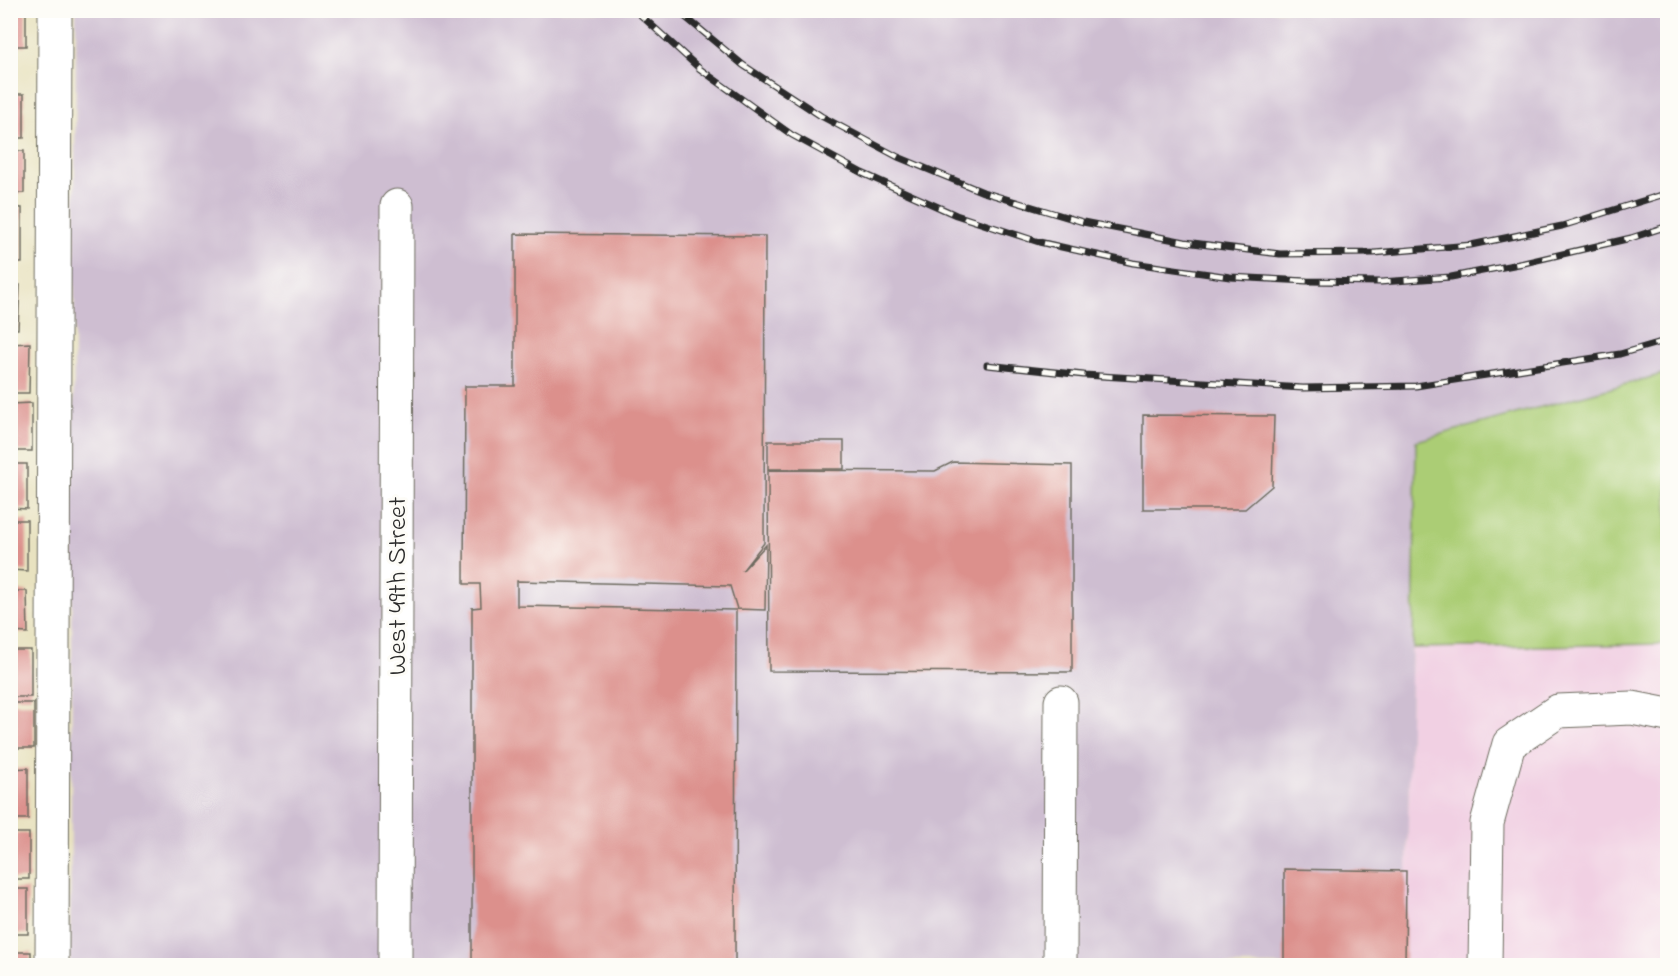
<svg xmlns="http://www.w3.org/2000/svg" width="1678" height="976" font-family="'Indie Flower',sans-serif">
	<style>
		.built { fill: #f1d0e3 }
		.industrial { fill: #cebed1 }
		.green { fill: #abcd75; stroke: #6b7c50; stroke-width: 1.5 }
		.building { fill: #dc908c }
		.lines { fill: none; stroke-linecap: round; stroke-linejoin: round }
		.minor-casing { stroke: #6d6b5f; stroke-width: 35 }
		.minor { stroke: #fff; stroke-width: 33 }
		.rail-casing { stroke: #2b2b2b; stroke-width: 7 }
		.rail { stroke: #fdfcf7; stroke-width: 4.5; stroke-dasharray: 14; stroke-linecap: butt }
		.labels { text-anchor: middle; stroke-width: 6; stroke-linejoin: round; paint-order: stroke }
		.street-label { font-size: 27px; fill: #2b2b2b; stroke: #fdfcf7 }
	</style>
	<rect width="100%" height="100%" fill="#fdfcf7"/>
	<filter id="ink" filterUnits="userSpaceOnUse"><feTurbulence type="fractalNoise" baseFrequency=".0167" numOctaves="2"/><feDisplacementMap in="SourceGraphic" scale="12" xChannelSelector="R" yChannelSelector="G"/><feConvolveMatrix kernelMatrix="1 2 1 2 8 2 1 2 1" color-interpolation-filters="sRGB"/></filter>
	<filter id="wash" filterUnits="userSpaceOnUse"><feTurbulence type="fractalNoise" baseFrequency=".008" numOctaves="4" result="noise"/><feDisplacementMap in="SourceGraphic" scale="24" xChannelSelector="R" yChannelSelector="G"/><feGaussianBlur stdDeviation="1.35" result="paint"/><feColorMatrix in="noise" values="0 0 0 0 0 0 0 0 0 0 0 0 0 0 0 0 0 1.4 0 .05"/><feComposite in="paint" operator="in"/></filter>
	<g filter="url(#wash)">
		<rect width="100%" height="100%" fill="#e8e2c0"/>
		<path class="built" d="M 1667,373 L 1667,965 L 1405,966 L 1416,441 Z"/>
		<path class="industrial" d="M 76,11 L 1667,11 L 1667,373 L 1416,441 L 1405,965 L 70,966 Z"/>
		<path class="green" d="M 1667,373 L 1667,644 L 1413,648 L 1416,441 Z"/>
		<g id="blocks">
			<g class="building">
				<rect x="10" y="10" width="16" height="36"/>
				<rect x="10" y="94" width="14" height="44"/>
				<rect x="10" y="151" width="14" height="42"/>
				<path d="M 10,207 L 22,208 L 22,263 L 10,263 Z"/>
				<path d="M 515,234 L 765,236 L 764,543 L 742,571 L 766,545 L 765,610 L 737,609 L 730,586 L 517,581 L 517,606 L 736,610 L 735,966 L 472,966 L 472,608 L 481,607 L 480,584 L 464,584 L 465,386 L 515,386 Z"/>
				<path d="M 10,285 L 20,285 L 18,329 L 10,329 Z"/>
				<path d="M 30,343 L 29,393 L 10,393 L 10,344 Z"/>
				<path d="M 32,403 L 32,451 L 10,451 L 10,404 Z"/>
				<path d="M 1143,415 L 1274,416 L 1272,486 L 1245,509 L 1143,509 Z"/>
				<rect x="768" y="441" width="76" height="28"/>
				<path d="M 953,462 L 1072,465 L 1072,672 L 769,671 L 768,470 L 935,471 Z"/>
				<path d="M 10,464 L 27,464 L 27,509 L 10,508 Z"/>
				<path d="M 10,520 L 27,520 L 27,571 L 10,570 Z"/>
				<path d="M 10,591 L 27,591 L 28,633 L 10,632 Z"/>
				<rect x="10" y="650" width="21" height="47"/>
				<rect x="10" y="703" width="24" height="45"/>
				<path d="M 28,768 L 28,819 L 10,819 L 10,769 Z"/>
				<rect x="10" y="833" width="19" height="46"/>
				<path d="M 1284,869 L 1406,871 L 1405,966 L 1284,966 Z"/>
				<rect x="10" y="889" width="18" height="45"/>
				<rect x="10" y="952" width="21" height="14"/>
			</g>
		</g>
	</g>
	<g filter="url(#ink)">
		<use href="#blocks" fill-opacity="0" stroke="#6d6b5f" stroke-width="1.5"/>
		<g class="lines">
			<defs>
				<g id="minor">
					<path d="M 52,966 L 55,10"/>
					<path d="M 395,966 L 397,206"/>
					<path d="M 1060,966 L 1061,702"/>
					<path d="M 1485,966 L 1487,823 L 1509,744 L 1558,711 L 1632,708 L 1668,715"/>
				</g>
			</defs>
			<use href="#minor" class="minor-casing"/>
			<use href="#minor" class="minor"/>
			<defs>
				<g id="rail">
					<path d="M 635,10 L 700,69 L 792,135 L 862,173 L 956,215 L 1039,242 L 1133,263 L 1230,277 L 1307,281 L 1381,282 L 1451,277 L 1524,263 L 1631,238 L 1668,226"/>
					<path d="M 677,10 L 743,65 L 821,116 L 898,157 L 983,192 L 1083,222 L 1185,242 L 1280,254 L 1374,253 L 1471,245 L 1562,226 L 1668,193"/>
					<path d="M 987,365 L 1084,375 L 1303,388 L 1416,386 L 1620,354 L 1668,340"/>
				</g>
			</defs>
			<use href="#rail" class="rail-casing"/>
			<use href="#rail" class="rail"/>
		</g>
	</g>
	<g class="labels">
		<g class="street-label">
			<text transform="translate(396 586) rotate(-90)" y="9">West 49th Street</text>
		</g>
	</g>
	<rect width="1678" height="976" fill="none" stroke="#fdfcf7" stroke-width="36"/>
</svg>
